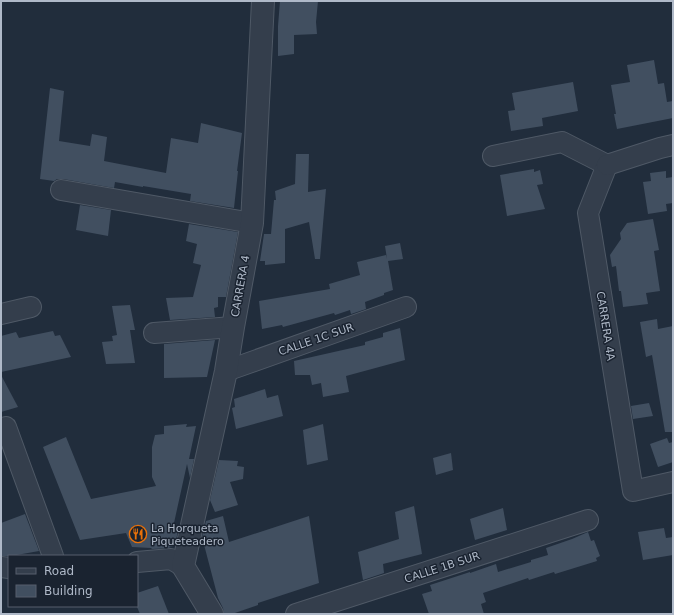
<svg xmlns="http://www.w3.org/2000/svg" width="674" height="615" font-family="'DejaVu Sans',sans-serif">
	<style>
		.building { fill: #414f60 }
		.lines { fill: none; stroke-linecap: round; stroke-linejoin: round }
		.minor-casing { stroke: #4f5966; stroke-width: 22 }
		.tertiary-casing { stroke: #4f5966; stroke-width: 24 }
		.minor { stroke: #343e4c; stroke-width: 20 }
		.tertiary { stroke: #343e4c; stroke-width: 22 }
		.labels { text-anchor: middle; stroke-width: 3; stroke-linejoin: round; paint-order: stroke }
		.street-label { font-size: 11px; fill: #afb9c8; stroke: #1a2330 }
		.poi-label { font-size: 11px; fill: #afb9c8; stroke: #1a2330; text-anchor: start }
	</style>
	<rect width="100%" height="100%" fill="#212d3c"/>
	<g class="building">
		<path d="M 280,1 L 318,1 L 316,22 L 317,34 L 294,35 L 294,54 L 278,56 L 278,26 Z"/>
		<path d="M 654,60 L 658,84 L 664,83 L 667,102 L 673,101 L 673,118 L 617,129 L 614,114 L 616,114 L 611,85 L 630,82 L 627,65 Z"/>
		<path d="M 573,82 L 578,111 L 542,118 L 543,126 L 511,131 L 508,111 L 515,110 L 512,93 Z"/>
		<path d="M 50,88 L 64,91 L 59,141 L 90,146 L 92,134 L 107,137 L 104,161 L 166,173 L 171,138 L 198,143 L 201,123 L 242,133 L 237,171 L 238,171 L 234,208 L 190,201 L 191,194 L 143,186 L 143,187 L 115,182 L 114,188 L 63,179 L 57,179 L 54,181 L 40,179 Z"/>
		<path d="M 296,154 L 309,154 L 308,192 L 326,189 L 320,259 L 315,259 L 309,222 L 285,229 L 285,263 L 265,265 L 265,261 L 260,261 L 264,234 L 271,234 L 274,200 L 276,200 L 275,191 L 295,184 Z"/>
		<path d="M 534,169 L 534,172 L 540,170 L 543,184 L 537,185 L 545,209 L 507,216 L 500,175 Z"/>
		<path d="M 666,171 L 666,178 L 673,177 L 673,203 L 666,204 L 667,211 L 648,214 L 643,182 L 651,181 L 650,173 Z"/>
		<path d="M 80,205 L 111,210 L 108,236 L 76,230 Z"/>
		<path d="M 653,219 L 659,250 L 654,251 L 660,291 L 646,293 L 648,304 L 623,307 L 621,291 L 619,291 L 616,266 L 612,267 L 610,255 L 621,239 L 620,233 L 627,223 Z"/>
		<path d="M 189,224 L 238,232 L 226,297 L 218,297 L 218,307 L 214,308 L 215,317 L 170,320 L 166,298 L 193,297 L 201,265 L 193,263 L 197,244 L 186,241 Z"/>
		<path d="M 400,243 L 403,259 L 388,261 L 393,290 L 384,293 L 384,295 L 365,302 L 366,309 L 351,314 L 350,310 L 335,315 L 334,313 L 283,327 L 282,325 L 262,329 L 259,301 L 330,289 L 329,284 L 360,275 L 357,262 L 386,255 L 387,259 L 385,246 Z"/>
		<path d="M 130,305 L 135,330 L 130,330 L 135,363 L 106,364 L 102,342 L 113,341 L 112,336 L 117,335 L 112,306 Z"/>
		<path d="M 657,319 L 658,329 L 673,326 L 673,432 L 665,432 L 652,355 L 646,357 L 640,322 Z"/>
		<path d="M 400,328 L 405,360 L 346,376 L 349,392 L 323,397 L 321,383 L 312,385 L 310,375 L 295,375 L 294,361 L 365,345 L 365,342 L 383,337 L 383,333 Z"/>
		<path d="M 53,331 L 55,336 L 60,335 L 71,357 L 1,372 L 1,336 L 16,332 L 19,338 Z"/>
		<path d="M 215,340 L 207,377 L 164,378 L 164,344 Z"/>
		<path d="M 1,375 L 18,407 L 1,412 Z"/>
		<path d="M 265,389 L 267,398 L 278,395 L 283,416 L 236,429 L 232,408 L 235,407 L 234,399 Z"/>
		<path d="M 649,403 L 653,416 L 633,419 L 631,406 Z"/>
		<path d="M 187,424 L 186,427 L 196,426 L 189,459 L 194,459 L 190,478 L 187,464 L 172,532 L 178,530 L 176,541 L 173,543 L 174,546 L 168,548 L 152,549 L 151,548 L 132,547 L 126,533 L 80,540 L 43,447 L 66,437 L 91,499 L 156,486 L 152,477 L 152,447 L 155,435 L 164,434 L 164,426 Z"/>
		<path d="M 323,424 L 328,460 L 307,465 L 303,430 Z"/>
		<path d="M 667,438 L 669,443 L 673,442 L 673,462 L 658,467 L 650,444 Z"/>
		<path d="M 451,453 L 453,470 L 436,475 L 433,458 Z"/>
		<path d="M 219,460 L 238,461 L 237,466 L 244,467 L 243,479 L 230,482 L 238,505 L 215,512 L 210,500 Z"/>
		<path d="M 414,506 L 422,554 L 383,564 L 384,573 L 363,580 L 358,552 L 399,539 L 395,512 Z"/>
		<path d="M 503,508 L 507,530 L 475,540 L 470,519 Z"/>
		<path d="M 25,514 L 39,551 L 11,556 L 1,556 L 1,523 Z"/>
		<path d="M 223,516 L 229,542 L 309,516 L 319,583 L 258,603 L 258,605 L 232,614 L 224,614 L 223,608 L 218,598 L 202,537 L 206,521 Z"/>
		<path d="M 664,528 L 666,538 L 673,537 L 673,555 L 643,560 L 638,532 Z"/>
		<path d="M 588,532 L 591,541 L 594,540 L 600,556 L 596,558 L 597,561 L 555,574 L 554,572 L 529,580 L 528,578 L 483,593 L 486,602 L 481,604 L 484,614 L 429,614 L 422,594 L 432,591 L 430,585 L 470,572 L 470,573 L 496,564 L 498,572 L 531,562 L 531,560 L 548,555 L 546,548 L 572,539 Z"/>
		<path d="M 158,586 L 169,614 L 140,614 L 137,607 L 137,593 Z"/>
	</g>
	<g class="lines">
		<defs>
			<g id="minor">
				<path d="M 493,156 L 562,142 L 607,165"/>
				<path d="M 607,165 L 588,213 L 633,491 L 673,482"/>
				<path d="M 607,165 L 660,148 L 673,145"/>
				<path d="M 61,190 L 252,223"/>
				<path d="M 1,314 L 31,307"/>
				<path d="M 154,333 L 233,327"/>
				<path d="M 226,371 L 406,307"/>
				<path d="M 6,427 L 53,556"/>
				<path d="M 137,562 L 171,559 L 183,566"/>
				<path d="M 1,567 L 9,568"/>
				<path d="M 296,614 L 588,520"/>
			</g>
			<path id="tertiary" d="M 212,614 L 183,566 L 226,371 L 233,327 L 252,223 L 263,1"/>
		</defs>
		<use href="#minor" class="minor-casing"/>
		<use href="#tertiary" class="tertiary-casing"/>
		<use href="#minor" class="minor"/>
		<use href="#tertiary" class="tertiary"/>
	</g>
	<defs>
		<symbol id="restaurant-ring" viewBox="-11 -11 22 22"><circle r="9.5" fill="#1a2330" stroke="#e8710a" stroke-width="1.5"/><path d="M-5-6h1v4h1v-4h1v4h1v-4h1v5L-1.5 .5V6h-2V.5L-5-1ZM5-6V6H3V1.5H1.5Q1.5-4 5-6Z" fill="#e8710a"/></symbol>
	</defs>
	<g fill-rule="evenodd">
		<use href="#restaurant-ring" x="128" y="524" width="20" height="20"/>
	</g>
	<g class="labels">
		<g class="street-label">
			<text transform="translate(240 286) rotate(-80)" y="4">CARRERA 4</text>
			<text transform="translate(606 326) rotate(81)" y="4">CARRERA 4A</text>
			<text transform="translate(316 339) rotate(-19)" y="4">CALLE 1C SUR</text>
			<text transform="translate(442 567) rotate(-18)" y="4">CALLE 1B SUR</text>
		</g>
		<g class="poi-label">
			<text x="151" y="532">La Horqueta<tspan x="151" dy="13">Piqueteadero</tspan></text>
		</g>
	</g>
	<rect width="674" height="615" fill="none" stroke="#afb9c8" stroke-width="4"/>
	<rect x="8" y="555" width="130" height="52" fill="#1a2330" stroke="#565f6d"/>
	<rect x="16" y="568" width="20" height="6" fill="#343e4c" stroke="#565f6d"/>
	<text x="44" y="575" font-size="12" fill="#afb9c8">Road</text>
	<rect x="16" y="585" width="20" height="12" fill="#414f60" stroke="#565f6d"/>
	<text x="44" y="595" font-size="12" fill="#afb9c8">Building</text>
</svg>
